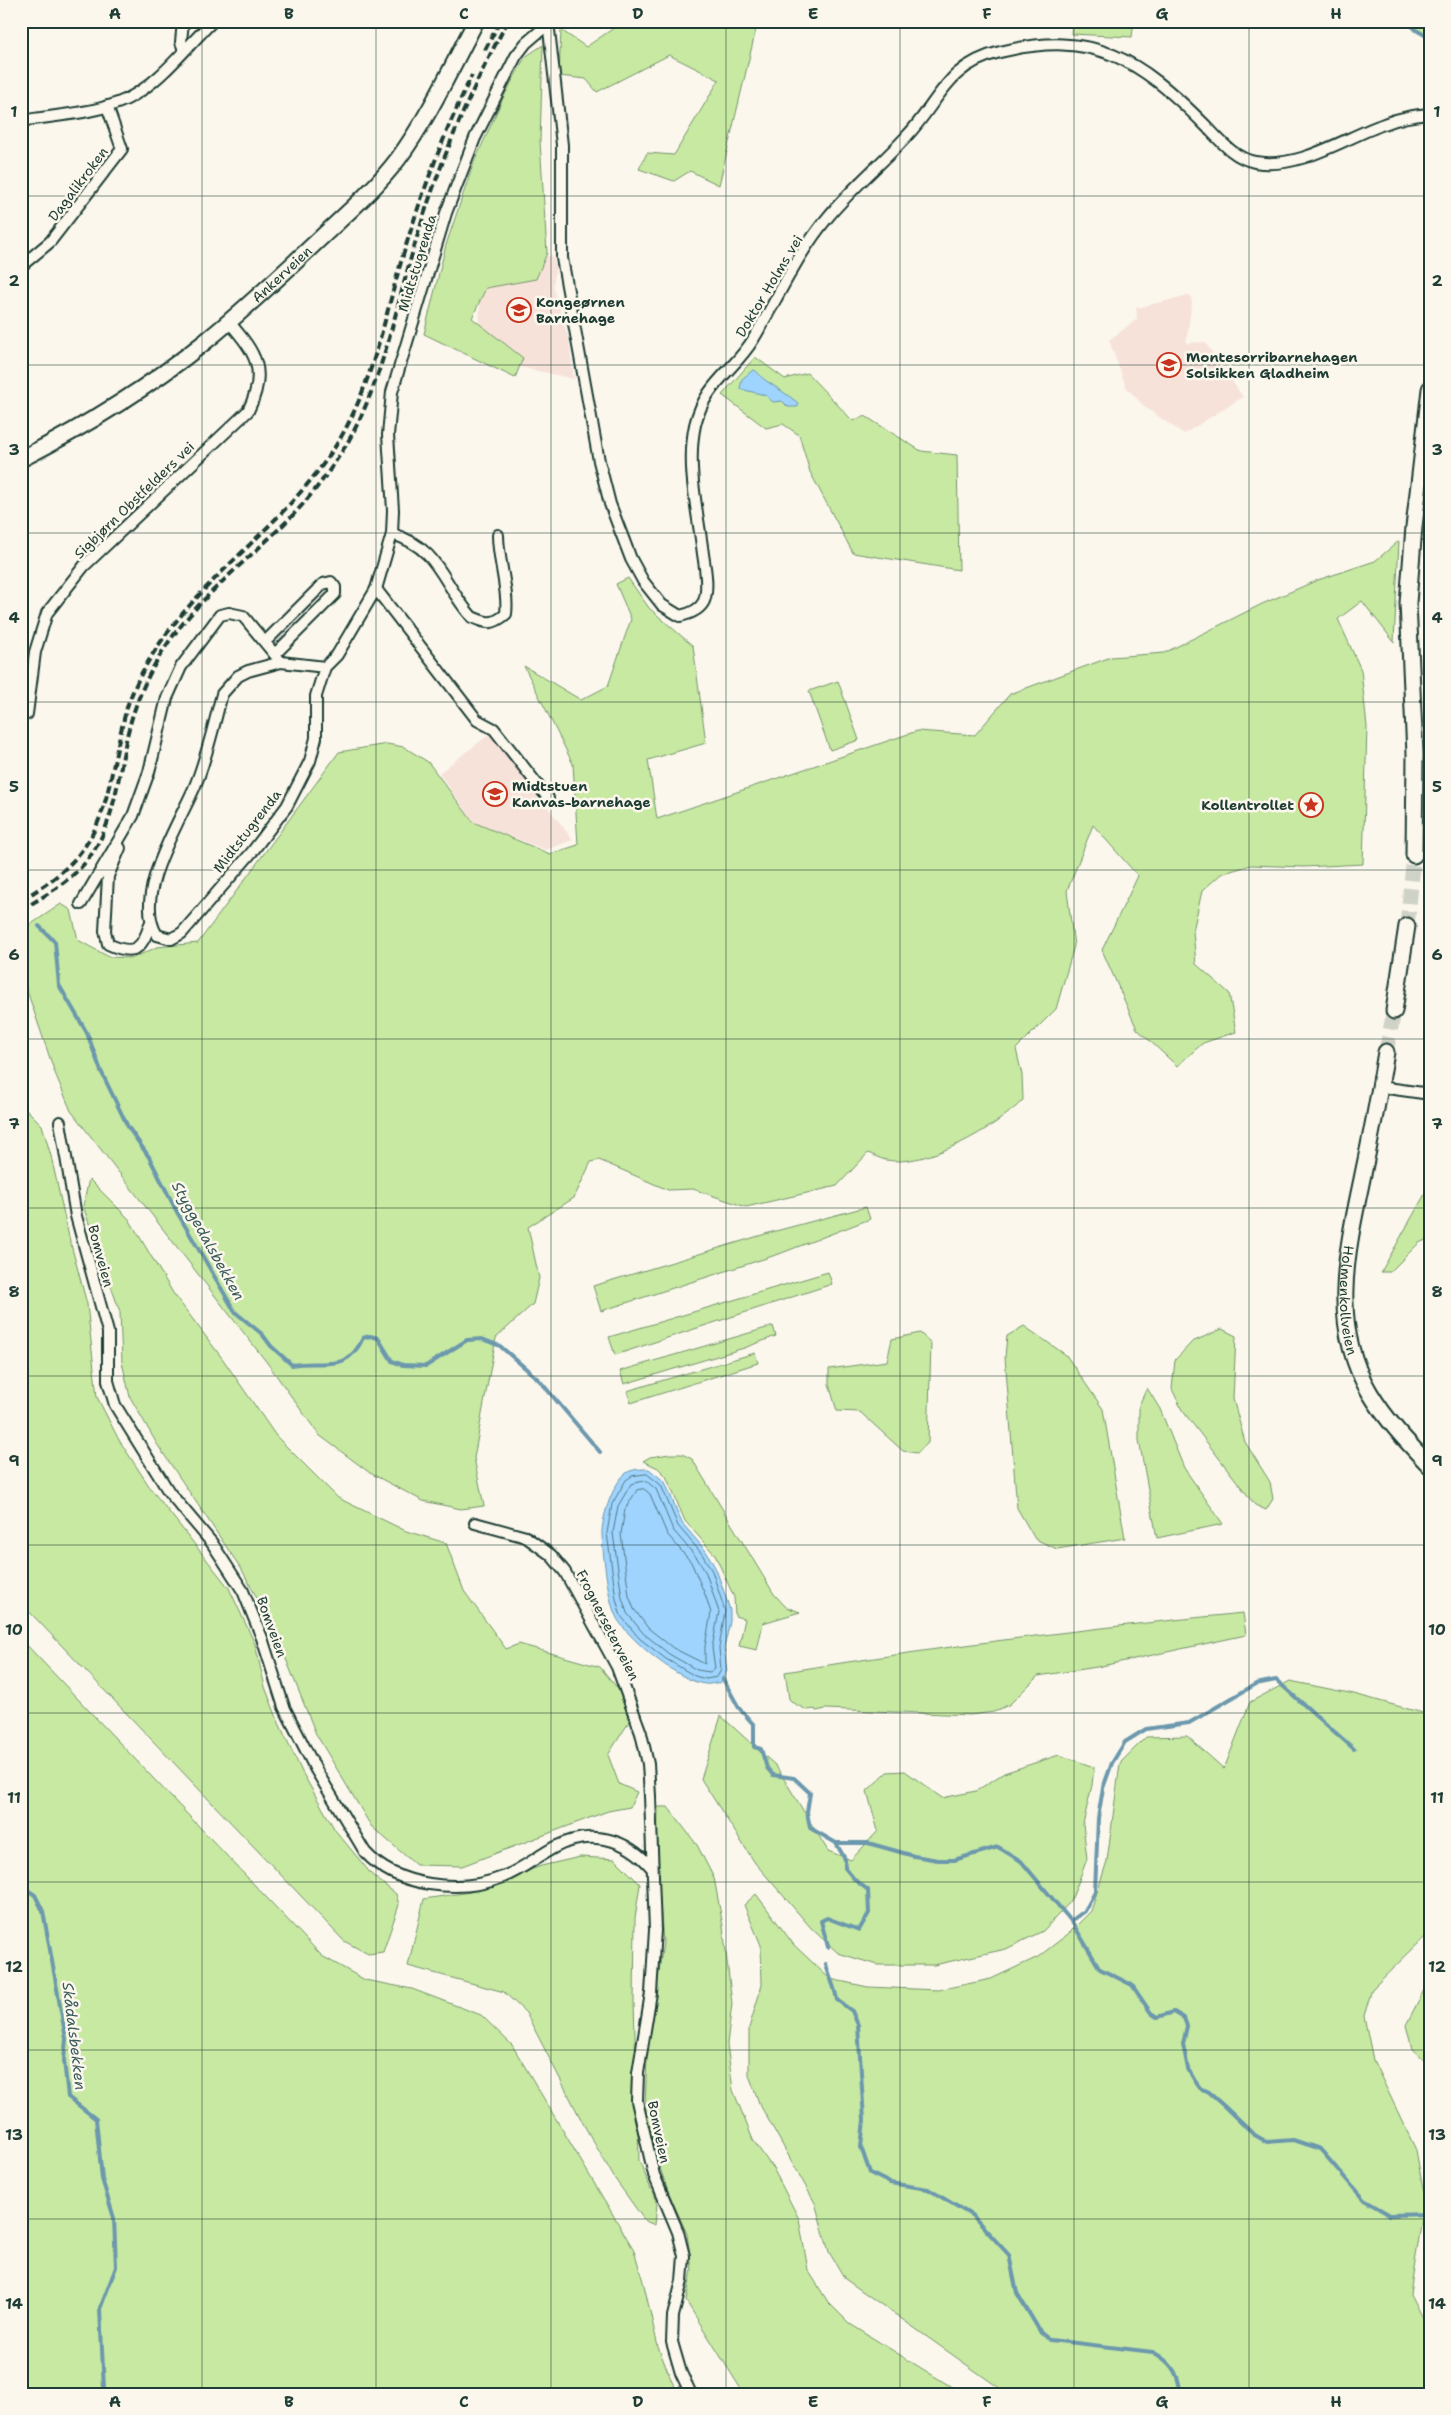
<svg xmlns="http://www.w3.org/2000/svg" width="1451" height="2415" font-family="'Shantell Sans',sans-serif">
	<style>
		.built { fill: #f7e2da }
		.green { fill: #c8e9a2; stroke: #74936b }
		.water { fill: #9fd4fe; stroke: #6c98ad }
		.lines { fill: none; stroke-linecap: round; stroke-linejoin: round }
		.shore { stroke: #527985; stroke-width: 1 }
		.stream { stroke: #6c98ad; stroke-width: 4 }
		.secondary-tunnel { stroke: #cfd2c7; stroke-width: 15; stroke-dasharray: 15 8; stroke-linecap: butt }
		.minor-casing { stroke: #1f3d34; stroke-width: 14 }
		.secondary-casing { stroke: #1f3d34; stroke-width: 19 }
		.minor { stroke: #fbf7ec; stroke-width: 10 }
		.secondary { stroke: #fbf7ec; stroke-width: 15 }
		.rail { stroke: #1f3d34; stroke-width: 4; stroke-dasharray: 8 4; stroke-linecap: butt }
		.grid { fill: none; stroke: #1f3d34; stroke-width: 1; stroke-opacity: 0.55 }
		.labels { text-anchor: middle; stroke-width: 5; stroke-linejoin: round; paint-order: stroke }
		.street-label { font-size: 14px; fill: #1f3d34; stroke: #fbf7ec }
		.poi-label { font-size: 14px; font-weight: bold; fill: #1f3d34; stroke: #fbf7ec; text-anchor: start }
		.water-label { font-size: 15px; font-style: italic; fill: #395b5c; stroke: #fbf7ec }
		.neatline { fill: none; stroke: #1f3d34; stroke-width: 2 }
		.grid-label { font-size: 16px; text-anchor: middle; font-weight: bold; fill: #1f3d34 }
	</style>
	<rect width="100%" height="100%" fill="#fbf7ec"/>
	<filter id="ink" filterUnits="userSpaceOnUse"><feTurbulence type="fractalNoise" baseFrequency=".02" numOctaves="2"/><feDisplacementMap in="SourceGraphic" scale="10" xChannelSelector="R" yChannelSelector="G"/><feConvolveMatrix kernelMatrix="1 2 1 2 8 2 1 2 1" color-interpolation-filters="sRGB"/></filter>
	<g filter="url(#ink)">
		<g class="built">
			<path d="M 552,255 L 556,267 L 553,287 L 569,340 L 574,379 L 483,359 L 479,328 L 480,300 L 492,271 Z"/>
			<path d="M 1190,295 L 1192,303 L 1186,343 L 1205,342 L 1243,397 L 1184,434 L 1146,408 L 1126,387 L 1109,340 L 1137,319 L 1136,308 Z"/>
			<path d="M 491,733 L 573,840 L 546,850 L 473,822 L 439,773 Z"/>
		</g>
		<g class="green">
			<path d="M 624,21 L 758,21 L 719,185 L 690,171 L 674,181 L 639,169 L 647,153 L 674,155 L 719,80 L 669,55 L 597,92 L 586,79 L 559,76 L 561,30 L 586,47 Z"/>
			<path d="M 1072,21 L 1134,21 L 1132,37 L 1071,34 Z"/>
			<path d="M 1404,21 L 1430,21 L 1430,40 L 1406,24 Z"/>
			<path d="M 543,45 L 540,141 L 547,253 L 536,279 L 486,288 L 472,318 L 523,358 L 515,378 L 424,334 L 446,245 L 473,165 L 503,98 L 525,57 Z"/>
			<path d="M 755,357 L 785,379 L 807,373 L 853,421 L 865,416 L 921,451 L 957,455 L 959,570 L 853,553 L 810,472 L 799,435 L 783,424 L 766,428 L 722,395 Z"/>
			<path d="M 1399,541 L 1394,642 L 1362,601 L 1338,619 L 1361,670 L 1367,727 L 1363,864 L 1304,867 L 1251,865 L 1221,874 L 1202,891 L 1193,931 L 1196,964 L 1229,993 L 1236,1032 L 1203,1043 L 1177,1066 L 1137,1029 L 1102,950 L 1138,876 L 1093,825 L 1067,891 L 1074,946 L 1056,1009 L 1016,1049 L 1022,1075 L 1023,1100 C 996,1128 926,1168 886,1160 C 880,1159 874,1155 868,1153 L 837,1186 L 746,1207 L 693,1189 L 668,1190 L 599,1160 L 591,1162 L 574,1198 L 528,1227 L 539,1278 L 533,1304 L 496,1338 L 474,1458 L 484,1506 L 461,1509 L 423,1501 L 370,1473 L 319,1435 L 268,1364 L 71,1111 L 55,1073 L 21,973 L 21,931 L 61,904 L 71,910 L 78,940 L 109,957 L 133,958 L 157,947 L 198,943 L 339,752 L 387,744 L 404,747 L 428,762 L 473,822 L 550,854 L 578,845 L 573,764 L 524,666 L 581,700 L 608,686 L 631,619 L 616,584 L 628,578 L 649,608 L 693,646 L 706,743 L 648,760 L 657,819 L 917,731 L 975,735 L 1010,694 L 1111,657 L 1164,653 L 1262,604 L 1318,580 L 1375,561 Z"/>
			<path d="M 838,681 L 859,740 L 830,750 L 809,691 Z"/>
			<path d="M 21,1104 L 42,1125 L 51,1156 L 69,1237 L 87,1304 L 97,1397 L 119,1440 L 151,1489 L 229,1588 L 255,1644 L 265,1687 L 279,1723 L 302,1772 L 335,1830 L 372,1875 L 396,1894 L 399,1905 L 383,1952 L 368,1954 L 344,1941 L 21,1603 Z"/>
			<path d="M 89,1179 L 129,1219 L 173,1293 L 222,1358 L 276,1436 L 338,1498 L 406,1531 L 446,1543 L 464,1591 L 506,1649 L 519,1644 L 600,1667 L 624,1696 L 629,1722 L 608,1755 L 619,1784 L 637,1792 L 630,1807 L 608,1811 L 462,1866 L 416,1865 L 371,1826 L 316,1734 L 276,1634 L 242,1570 L 157,1444 L 130,1397 L 122,1362 L 120,1312 L 83,1206 Z"/>
			<path d="M 1430,1185 L 1430,1238 L 1419,1243 L 1390,1272 L 1381,1272 Z"/>
			<path d="M 866,1207 L 870,1219 L 779,1254 L 601,1311 L 593,1286 L 772,1232 Z"/>
			<path d="M 828,1272 L 832,1284 L 615,1355 L 609,1337 Z"/>
			<path d="M 773,1326 L 776,1336 L 744,1348 L 624,1384 L 620,1371 Z"/>
			<path d="M 1024,1326 L 1066,1355 L 1103,1409 L 1125,1538 L 1057,1549 L 1035,1539 L 1017,1508 L 1005,1357 L 1007,1336 Z"/>
			<path d="M 1222,1329 L 1236,1336 L 1233,1399 L 1245,1442 L 1270,1482 L 1273,1499 L 1266,1510 L 1255,1505 L 1182,1410 L 1172,1389 L 1175,1360 L 1192,1342 Z"/>
			<path d="M 920,1333 L 931,1343 L 928,1443 L 917,1453 L 903,1451 L 860,1412 L 837,1411 L 829,1384 L 829,1369 L 887,1361 L 892,1339 Z"/>
			<path d="M 755,1353 L 758,1363 L 631,1403 L 627,1391 Z"/>
			<path d="M 1147,1388 L 1160,1409 L 1184,1468 L 1223,1524 L 1157,1538 L 1139,1440 L 1139,1405 Z"/>
			<path d="M 670,1454 L 682,1454 L 692,1459 L 774,1594 L 786,1607 L 800,1612 L 763,1623 L 757,1650 L 739,1646 L 745,1619 L 735,1616 L 734,1597 L 715,1555 L 685,1521 L 666,1476 L 658,1468 L 643,1461 L 650,1457 Z"/>
			<path d="M 1243,1613 L 1246,1635 L 1097,1667 L 1038,1676 L 1010,1704 L 994,1712 L 970,1715 L 826,1709 L 816,1711 L 815,1709 L 807,1710 L 793,1703 L 789,1699 L 785,1672 C 937,1647 1089,1628 1243,1613 Z"/>
			<path d="M 21,1639 L 322,1956 L 365,1980 L 412,1989 L 481,2015 L 512,2045 L 634,2250 L 644,2285 L 658,2347 L 677,2394 L 21,2394 Z"/>
			<path d="M 1290,1681 L 1354,1694 L 1430,1715 L 1430,1932 L 1372,1989 L 1364,2016 L 1373,2060 L 1416,2150 L 1425,2200 L 1410,2294 L 1430,2334 L 1430,2394 L 1008,2394 L 845,2279 L 829,2252 L 815,2203 L 759,2103 L 749,2075 L 749,2028 L 762,1985 L 761,1945 L 744,1905 L 756,1894 L 794,1945 L 830,1979 L 868,1987 L 938,1990 L 991,1979 L 1038,1957 L 1068,1934 L 1091,1911 L 1107,1861 L 1120,1763 L 1146,1737 L 1187,1736 L 1224,1769 L 1250,1702 Z"/>
			<path d="M 721,1716 L 776,1766 L 828,1851 L 851,1860 L 878,1831 L 867,1791 L 887,1772 L 905,1771 L 942,1798 L 976,1791 L 1004,1773 L 1059,1755 L 1094,1767 L 1092,1785 L 1083,1824 L 1087,1859 L 1071,1901 L 1043,1931 L 1006,1949 L 934,1965 L 877,1965 L 838,1953 L 812,1929 L 755,1863 L 701,1779 Z"/>
			<path d="M 658,1807 L 668,1807 L 697,1845 L 714,1878 L 723,1926 L 732,2004 L 727,2044 L 733,2090 L 753,2140 L 774,2170 L 799,2219 L 808,2270 L 828,2302 L 850,2324 L 963,2394 L 744,2394 L 686,2301 L 692,2270 L 687,2234 L 668,2191 L 652,2145 L 645,2107 L 647,2057 L 663,1943 L 657,1861 Z"/>
			<path d="M 580,1857 L 615,1859 L 640,1884 L 635,1918 L 634,2003 L 639,2160 L 657,2204 L 655,2225 L 645,2221 L 615,2179 L 585,2127 L 526,2013 L 504,1992 L 408,1966 L 424,1899 L 470,1892 L 541,1866 Z"/>
			<path d="M 1430,1984 L 1430,2066 L 1412,2049 L 1406,2025 L 1424,1990 Z"/>
		</g>
		<g class="water">
			<path d="M 753,370 C 759,371 760,377 765,380 C 777,388 787,394 798,403 L 798,407 L 788,407 L 782,401 L 773,402 L 765,395 L 740,389 L 742,379 Z"/>
			<path d="M 649,1469 L 665,1482 L 682,1523 L 706,1551 L 716,1569 L 723,1589 L 730,1610 L 730,1622 L 724,1648 L 727,1671 L 720,1683 C 715,1682 711,1685 705,1684 C 679,1681 632,1642 618,1620 C 608,1605 603,1554 602,1535 C 601,1519 614,1477 630,1471 C 635,1469 643,1469 649,1469 Z"/>
		</g>
		<g class="lines">
			<g class="shore">
				<path d="M 647,1474 L 661,1485 L 678,1526 L 702,1554 L 712,1571 L 725,1611 L 719,1648 L 721,1670 L 717,1677 L 706,1679 L 695,1676 L 666,1659 L 639,1638 L 621,1616 L 616,1599 L 607,1533 L 612,1504 L 626,1480 L 632,1476 Z"/>
				<path d="M 646,1481 L 656,1489 L 673,1530 L 697,1558 L 706,1573 L 719,1612 L 712,1648 L 715,1668 L 710,1672 L 697,1670 L 669,1654 L 643,1633 L 627,1613 L 622,1598 L 613,1533 L 618,1506 L 631,1484 Z"/>
				<path d="M 644,1489 L 650,1494 L 667,1534 L 691,1562 L 706,1597 L 711,1613 L 705,1646 L 705,1664 L 673,1648 L 648,1628 L 634,1609 L 629,1596 L 621,1534 L 625,1509 L 637,1490 Z"/>
			</g>
			<g class="stream">
				<path d="M 1408,21 L 1416,30 L 1430,38"/>
				<path d="M 39,926 L 55,942 L 59,985 L 87,1033 L 101,1071 L 128,1127 L 149,1157 L 177,1212 L 235,1312 L 262,1334 L 271,1346 L 292,1365 C 323,1359 346,1375 363,1338 L 370,1336 L 378,1338 L 392,1361 L 403,1365 L 426,1366 L 467,1340 L 482,1339 L 500,1346 L 539,1380 L 600,1452"/>
				<path d="M 723,1679 L 739,1708 L 754,1725 L 754,1747 L 761,1749 L 767,1768 L 773,1775 L 794,1778 L 810,1793 L 807,1812 L 810,1828 L 836,1843 L 845,1859 L 845,1868 L 855,1880 L 868,1890 L 869,1913 L 859,1930 L 827,1918 L 821,1921 L 828,1947"/>
				<path d="M 836,1843 L 868,1843 L 914,1856 L 938,1860 L 954,1860 L 998,1847 L 1021,1861 L 1072,1922 L 1100,1969 L 1132,1985 L 1151,2013 L 1157,2017 L 1174,2012 L 1184,2018 L 1187,2026 L 1183,2044 L 1188,2069 L 1195,2081 L 1200,2088 L 1208,2092 L 1225,2107 L 1253,2134 L 1267,2142 L 1293,2140 L 1320,2149 L 1364,2200 L 1390,2215 L 1430,2214"/>
				<path d="M 21,1886 L 35,1895 L 43,1911 L 66,2039 L 64,2060 L 68,2097 L 96,2119 L 102,2179 L 114,2218 L 116,2267 L 100,2309 L 104,2389 L 106,2394"/>
				<path d="M 1071,1921 L 1085,1911 L 1095,1892 L 1098,1818 L 1103,1788 L 1112,1763 L 1125,1742 L 1146,1729 L 1189,1723 L 1256,1684 L 1276,1680 L 1354,1749"/>
				<path d="M 826,1964 C 829,1977 835,1987 837,2000 L 852,2011 L 858,2025 L 864,2120 L 861,2147 L 870,2173 L 890,2183 L 928,2189 L 973,2216 L 1009,2255 L 1017,2293 L 1041,2333 L 1050,2340 L 1153,2352 C 1169,2361 1178,2371 1180,2390 L 1185,2394"/>
			</g>
			<g class="secondary-tunnel">
				<path d="M 1407,926 L 1414,855"/>
				<path d="M 1386,1052 L 1394,1011"/>
			</g>
			<defs>
				<g id="minor">
					<path d="M 183,21 L 181,42 L 184,50"/>
					<path d="M 548,21 L 562,145 L 562,258 L 599,461 L 610,504 L 631,559 L 643,581 L 662,605 L 680,616 C 689,614 700,610 704,601 C 709,588 705,567 703,554 C 698,512 686,466 695,425 C 705,382 735,371 754,338 C 778,298 797,254 828,217 C 852,188 881,164 906,137 C 940,101 945,66 1000,52 C 1094,29 1139,59 1204,124 C 1219,139 1233,158 1255,162 C 1299,170 1344,138 1384,124 C 1399,118 1414,115 1430,114"/>
					<path d="M 21,121 C 55,115 96,114 127,99 C 161,82 186,47 213,21"/>
					<path d="M 21,266 L 50,242 L 122,149 L 107,106"/>
					<path d="M 392,534 C 440,548 442,584 472,617 C 488,624 493,625 506,614 C 509,590 498,561 498,535"/>
					<path d="M 376,589 L 477,720 L 494,729 L 548,798"/>
					<path d="M 269,638 L 323,584 L 331,582 L 335,587 L 335,594 L 275,654"/>
					<path d="M 325,667 L 281,662 L 248,671 L 238,676 L 222,694 C 214,724 207,757 195,786 C 179,824 132,895 157,935 L 171,939 L 182,933 L 252,852 L 287,806 L 310,761 L 316,738 L 316,696 L 325,667 L 337,655 L 376,589 L 392,534 L 393,510 L 388,435 L 392,392 L 446,213 L 475,138 L 516,56 L 526,43 L 547,25"/>
					<path d="M 27,714 L 35,652 L 47,613 L 84,566 L 248,411 C 268,371 256,353 229,322"/>
					<path d="M 120,848 L 108,876 L 105,931 L 108,944 C 134,956 142,950 150,924"/>
					<path d="M 81,904 L 133,816 L 149,772 L 167,698 L 181,667 L 220,615 L 229,613 L 243,616 L 281,662"/>
					<path d="M 1380,1087 L 1430,1094"/>
					<path d="M 60,1122 L 76,1216 L 108,1332 L 108,1381 L 115,1405 L 169,1492 L 212,1543 L 243,1591 L 262,1638 L 284,1707 L 316,1770 L 365,1852 C 396,1887 460,1894 503,1877 C 521,1870 538,1856 555,1847 C 590,1829 626,1838 651,1867"/>
					<path d="M 475,1523 L 526,1537 L 551,1555 L 565,1572 L 617,1667 L 641,1733 L 648,1764 L 650,1796 L 655,1930 L 651,1993 L 638,2073 L 637,2101 L 654,2175 L 678,2232 L 684,2256 L 682,2281 L 673,2316 L 672,2342 L 681,2373 L 691,2394"/>
				</g>
				<g id="secondary">
					<path id="s1" d="M 21,459 C 86,426 149,387 206,341 C 242,312 276,280 310,248 C 340,219 373,192 398,159 C 429,117 451,68 476,21"/>
					<path d="M 1414,855 L 1415,754 L 1408,603 L 1414,527 L 1430,389"/>
					<path d="M 1394,1011 L 1407,926"/>
					<path id="s2" d="M 1386,1052 C 1379,1095 1371,1137 1362,1179 C 1347,1251 1329,1325 1370,1393 C 1386,1420 1408,1443 1430,1466"/>
				</g>
			</defs>
			<use href="#minor" class="minor-casing"/>
			<use href="#secondary" class="secondary-casing"/>
			<use href="#minor" class="minor"/>
			<use href="#secondary" class="secondary"/>
			<g class="rail">
				<path d="M 485,50 L 500,21"/>
				<path d="M 21,900 C 117,845 101,797 128,704 C 170,590 281,539 341,437 C 372,383 384,321 401,262 C 420,198 443,135 472,75"/>
				<path d="M 21,910 C 43,897 67,883 84,864 C 116,827 117,777 128,732 C 134,708 143,685 155,664 C 188,604 246,563 293,515 C 314,493 333,467 349,440 C 384,377 396,306 417,237 C 440,162 470,90 508,21"/>
			</g>
		</g>
	</g>
	<path class="grid" d="M 202,21 L 202,2394M 376,21 L 376,2394M 551,21 L 551,2394M 726,21 L 726,2394M 900,21 L 900,2394M 1074,21 L 1074,2394M 1249,21 L 1249,2394M 21,196 L 1430,196M 21,365 L 1430,365M 21,533 L 1430,533M 21,702 L 1430,702M 21,870 L 1430,870M 21,1039 L 1430,1039M 21,1208 L 1430,1208M 21,1376 L 1430,1376M 21,1545 L 1430,1545M 21,1713 L 1430,1713M 21,1882 L 1430,1882M 21,2050 L 1430,2050M 21,2219 L 1430,2219"/>
	<defs>
		<symbol id="school-ring" viewBox="-11 -11 22 22"><circle r="9.5" fill="#fbf7ec" stroke="#c8321e" stroke-width="1.5"/><path d="M0-5L7-2L0 1L-7-2ZM-4 1L0 2.5L4 1V4Q0 6-4 4Z" fill="#c8321e"/></symbol>
		<symbol id="sight-ring" viewBox="-11 -11 22 22"><circle r="9.5" fill="#fbf7ec" stroke="#c8321e" stroke-width="1.5"/><path d="M0-6L1.8-2.2L6-1.7L2.9 1.2L3.7 5.4L0 3.3L-3.7 5.4L-2.9 1.2L-6-1.7L-1.8-2.2Z" fill="#c8321e"/></symbol>
	</defs>
	<g fill-rule="evenodd">
		<use href="#school-ring" x="505" y="296" width="28" height="28"/>
		<use href="#school-ring" x="1155" y="351" width="28" height="28"/>
		<use href="#school-ring" x="481" y="780" width="28" height="28"/>
		<use href="#sight-ring" x="1297" y="791" width="28" height="28"/>
	</g>
	<g class="labels">
		<g class="street-label">
			<text transform="translate(78 184) rotate(-53)" y="5">Dagalikroken</text>
			<text transform="translate(417 263) rotate(-73)" y="5">Midtstugrenda</text>
			<text dy="5" stroke="none"><textPath href="#s1" startOffset="321">Ankerveien</textPath></text>
			<text transform="translate(769 286) rotate(-59)" y="5">Doktor Holms vei</text>
			<text transform="translate(134 500) rotate(-44)" y="5">Sigbjørn Obstfelders vei</text>
			<text transform="translate(247 831) rotate(-52)" y="5">Midtstugrenda</text>
			<text transform="translate(101 1256) rotate(75)" y="5">Bomveien</text>
			<text dy="5" stroke="none"><textPath href="#s2" startOffset="252">Holmenkollveien</textPath></text>
			<text transform="translate(608 1625) rotate(63)" y="5">Frognerseterveien</text>
			<text transform="translate(272 1627) rotate(70)" y="5">Bomveien</text>
			<text transform="translate(659 2132) rotate(78)" y="5">Bomveien</text>
		</g>
		<g class="poi-label">
			<text x="536" y="307">Kongeørnen<tspan x="536" dy="16">Barnehage</tspan></text>
			<text x="1186" y="362">Montesorribarnehagen<tspan x="1186" dy="16">Solsikken Gladheim</tspan></text>
			<text x="512" y="791">Midtstuen<tspan x="512" dy="16">Kanvas-barnehage</tspan></text>
			<text x="1294" y="810" text-anchor="end">Kollentrollet</text>
		</g>
		<g class="water-label">
			<text transform="translate(208 1241) rotate(61)" y="5">Styggedalsbekken</text>
			<text transform="translate(74 2036) rotate(83)" y="5">Skådalsbekken</text>
		</g>
	</g>
	<rect width="1451" height="2415" fill="none" stroke="#fbf7ec" stroke-width="55"/>
	<rect x="28" y="28" width="1396" height="2360" class="neatline"/>
	<g class="grid-label">
		<text x="115" y="19">A</text>
		<text x="289" y="19">B</text>
		<text x="464" y="19">C</text>
		<text x="638" y="19">D</text>
		<text x="813" y="19">E</text>
		<text x="987" y="19">F</text>
		<text x="1162" y="19">G</text>
		<text x="1336" y="19">H</text>
		<text x="14" y="117">1</text>
		<text x="1437" y="117">1</text>
		<text x="14" y="286">2</text>
		<text x="1437" y="286">2</text>
		<text x="14" y="455">3</text>
		<text x="1437" y="455">3</text>
		<text x="14" y="623">4</text>
		<text x="1437" y="623">4</text>
		<text x="14" y="792">5</text>
		<text x="1437" y="792">5</text>
		<text x="14" y="960">6</text>
		<text x="1437" y="960">6</text>
		<text x="14" y="1129">7</text>
		<text x="1437" y="1129">7</text>
		<text x="14" y="1297">8</text>
		<text x="1437" y="1297">8</text>
		<text x="14" y="1466">9</text>
		<text x="1437" y="1466">9</text>
		<text x="14" y="1635">10</text>
		<text x="1437" y="1635">10</text>
		<text x="14" y="1803">11</text>
		<text x="1437" y="1803">11</text>
		<text x="14" y="1972">12</text>
		<text x="1437" y="1972">12</text>
		<text x="14" y="2140">13</text>
		<text x="1437" y="2140">13</text>
		<text x="14" y="2309">14</text>
		<text x="1437" y="2309">14</text>
		<text x="115" y="2407">A</text>
		<text x="289" y="2407">B</text>
		<text x="464" y="2407">C</text>
		<text x="638" y="2407">D</text>
		<text x="813" y="2407">E</text>
		<text x="987" y="2407">F</text>
		<text x="1162" y="2407">G</text>
		<text x="1336" y="2407">H</text>
	</g>
</svg>
